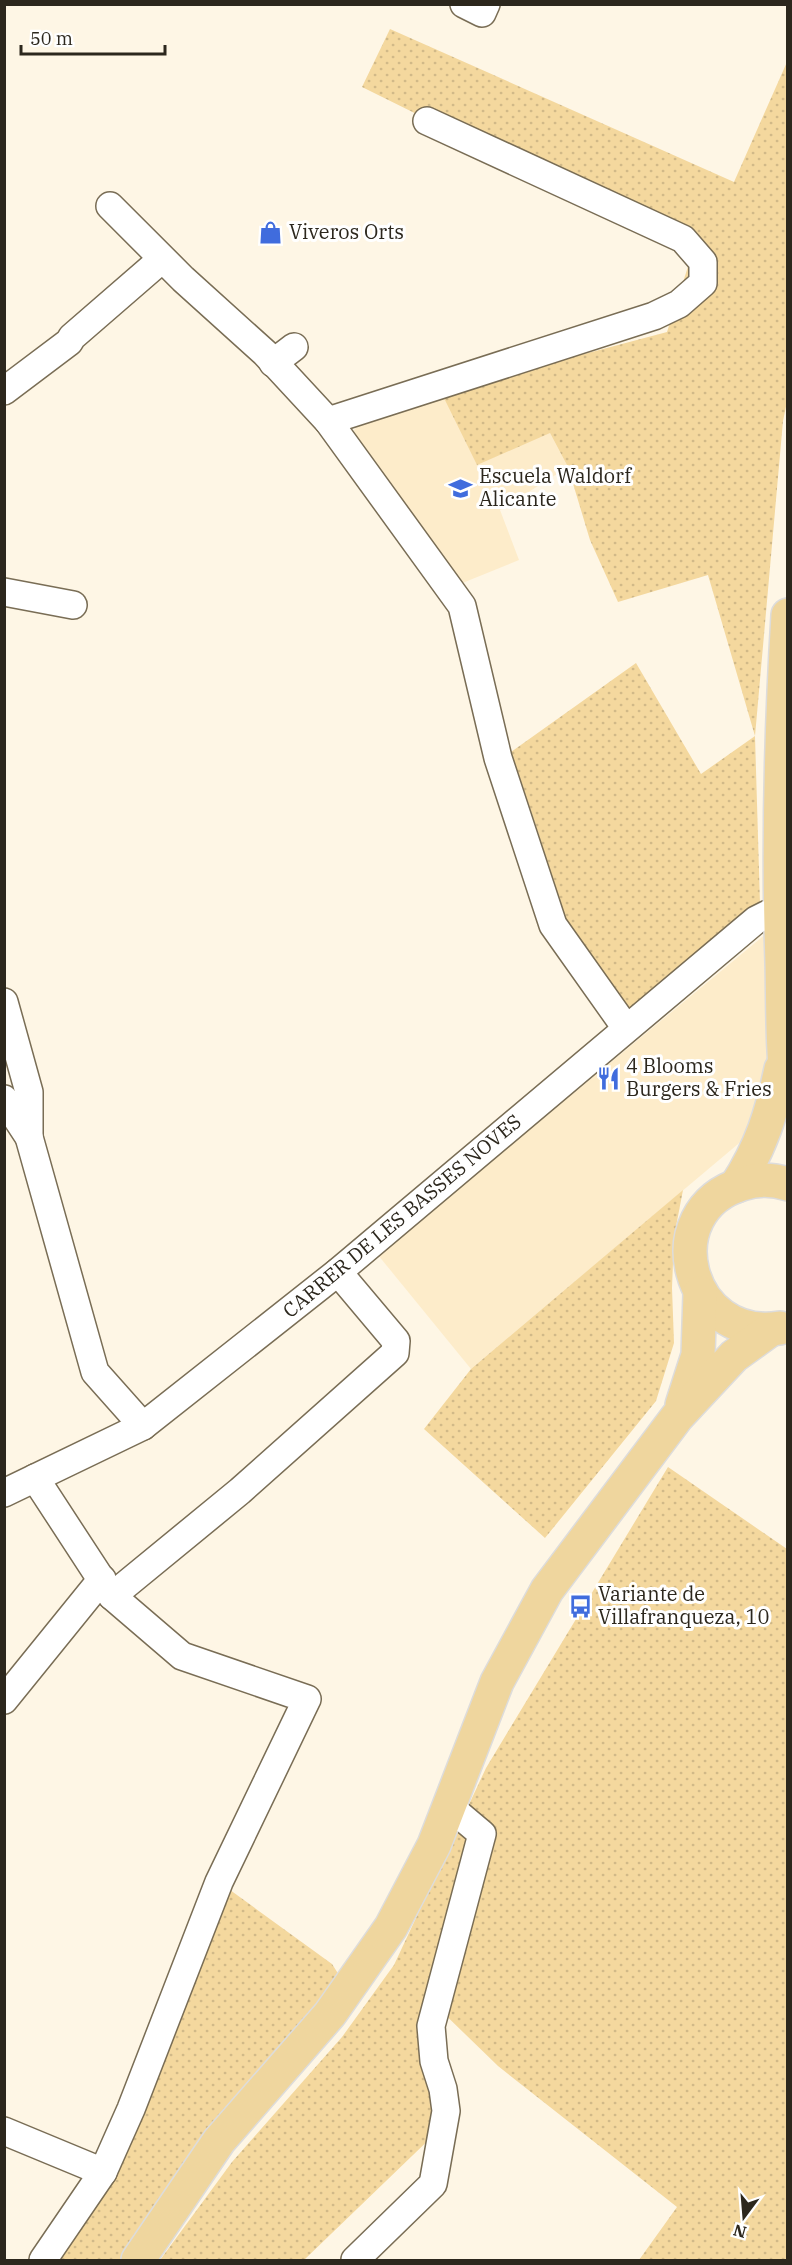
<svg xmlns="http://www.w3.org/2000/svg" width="792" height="2265" font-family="'IBM Plex Serif',serif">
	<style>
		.built { fill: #fdecca }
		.grass { fill: url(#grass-dots) }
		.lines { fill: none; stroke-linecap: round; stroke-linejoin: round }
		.minor-casing { stroke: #796d55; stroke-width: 30 }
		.major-casing { stroke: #dddcdb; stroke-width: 36 }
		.minor { stroke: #fff; stroke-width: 27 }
		.major { stroke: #efd69e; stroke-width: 33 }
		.labels { text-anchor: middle; stroke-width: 6; stroke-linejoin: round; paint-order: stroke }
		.poi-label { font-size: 20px; fill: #2c271d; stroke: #fff; text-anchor: start }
		.street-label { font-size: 20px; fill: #2c271d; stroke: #fff }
	</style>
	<defs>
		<pattern id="grass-dots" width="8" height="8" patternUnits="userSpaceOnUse" patternTransform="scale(1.5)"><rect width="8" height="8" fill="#f4d89e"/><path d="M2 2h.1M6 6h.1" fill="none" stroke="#d1b988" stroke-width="1.8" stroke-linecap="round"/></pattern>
	</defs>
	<rect width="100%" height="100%" fill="#fef6e5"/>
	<g class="built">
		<path d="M 441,392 L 550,433 L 568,467 L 500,510 L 519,560 L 460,584 L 357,446 L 354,430 L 366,416 Z"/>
		<path d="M 767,933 L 770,1074 L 744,1139 L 471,1369 L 378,1255 Z"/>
	</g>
	<g class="grass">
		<path d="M 390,29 L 734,182 L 787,62 L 788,397 L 783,421 L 755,736 L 760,904 L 621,1015 L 560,925 L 539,835 L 511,752 L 636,663 L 701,774 L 755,736 L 708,575 L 618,602 L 590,540 L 568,467 L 550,433 L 477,465 L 441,392 L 667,332 L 693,251 L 362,87 Z"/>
		<path d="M 683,1190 L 674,1237 L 672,1288 L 674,1343 L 656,1401 L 545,1538 L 424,1429 L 471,1369 Z"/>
		<path d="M 668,1467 L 787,1549 L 787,2260 L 639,2260 L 677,2207 L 498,2066 L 430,2000 L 440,2129 L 304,2260 L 160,2260 L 232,2162 L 342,2037 L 394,1965 L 486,1768 Z"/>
		<path d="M 219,1882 L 332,1964 L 339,1975 L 159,2200 L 120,2260 L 53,2260 Z"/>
	</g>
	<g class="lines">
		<defs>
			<g id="minor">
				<path d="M 464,4 L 482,13 L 486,4"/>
				<path d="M 110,206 L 183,279 L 265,353 L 328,421 L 462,606 L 498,758 L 553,925 L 626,1028"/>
				<path d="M 273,363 L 294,347"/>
				<path d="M 4,391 L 69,342 L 72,337 L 162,259"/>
				<path d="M 328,421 L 654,316 L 679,304 L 703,283 L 703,262 L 683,239 L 427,121"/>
				<path d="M 4,592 L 73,605"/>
				<path d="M 4,1002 L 29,1092 L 29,1137"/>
				<path d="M 4,1099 L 29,1137 L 95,1372 L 143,1426"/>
				<path d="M 35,1478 L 112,1596 L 182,1656 L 307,1699 L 219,1882 L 131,2109 L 103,2172 L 43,2260"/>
				<path d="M 4,1493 L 143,1426 L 338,1272 L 756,920 L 768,914 L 788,911"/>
				<path d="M 112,1596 L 240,1491 L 395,1353 L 396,1341 L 338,1272"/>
				<path d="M 4,1700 L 102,1579"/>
				<path d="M 4,2131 L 103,2172"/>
				<path d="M 355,2260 L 433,2184 L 446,2111 L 443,2089 L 434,2061 L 431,2026 L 482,1834 L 450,1807"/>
			</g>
			<g id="major">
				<path d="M 788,615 C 781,731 778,846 782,963 C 783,1007 782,1051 788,1095"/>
				<path d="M 736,1186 C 761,1148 772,1112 781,1069"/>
				<path d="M 780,1328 C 687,1343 653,1211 742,1184 C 757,1179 773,1179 788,1184"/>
				<path d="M 682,1405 L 698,1355 L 700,1293"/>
				<path d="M 138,2260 L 219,2141 L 330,2014 L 391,1927 L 434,1845 L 497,1682 L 547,1590 L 677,1417 L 734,1356 L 770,1330"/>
			</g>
		</defs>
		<use href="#minor" class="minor-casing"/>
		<use href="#major" class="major-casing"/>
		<use href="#minor" class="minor"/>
		<use href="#major" class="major"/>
	</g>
	<defs>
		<symbol id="shop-bare" viewBox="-9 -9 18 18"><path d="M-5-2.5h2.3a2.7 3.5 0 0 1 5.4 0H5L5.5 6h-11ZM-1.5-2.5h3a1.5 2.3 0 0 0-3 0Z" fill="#406cdd" stroke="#fff" stroke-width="2.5" paint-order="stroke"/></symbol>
		<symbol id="school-bare" viewBox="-9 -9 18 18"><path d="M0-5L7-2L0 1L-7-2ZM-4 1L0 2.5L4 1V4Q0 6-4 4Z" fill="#406cdd" stroke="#fff" stroke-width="2.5" paint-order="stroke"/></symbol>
		<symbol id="restaurant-bare" viewBox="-9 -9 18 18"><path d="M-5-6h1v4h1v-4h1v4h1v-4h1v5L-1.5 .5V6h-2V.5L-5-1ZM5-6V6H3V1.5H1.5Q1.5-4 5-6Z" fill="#406cdd" stroke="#fff" stroke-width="2.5" paint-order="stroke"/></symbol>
		<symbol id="bus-bare" viewBox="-9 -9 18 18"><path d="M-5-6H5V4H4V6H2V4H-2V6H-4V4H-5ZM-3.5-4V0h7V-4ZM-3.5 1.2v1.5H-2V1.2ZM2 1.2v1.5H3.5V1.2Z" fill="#406cdd" stroke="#fff" stroke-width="2.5" paint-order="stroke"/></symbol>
	</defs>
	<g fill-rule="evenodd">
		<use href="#shop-bare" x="254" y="216" width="33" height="33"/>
		<use href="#school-bare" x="444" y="472" width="33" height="33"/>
		<use href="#restaurant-bare" x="592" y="1062" width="33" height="33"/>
		<use href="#bus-bare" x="564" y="1590" width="33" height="33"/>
	</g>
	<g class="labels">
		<g class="poi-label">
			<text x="289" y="239">Viveros Orts</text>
			<text x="479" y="483">Escuela Waldorf<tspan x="479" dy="23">Alicante</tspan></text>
			<text x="626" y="1073">4 Blooms<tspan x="626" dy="23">Burgers &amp; Fries</tspan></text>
			<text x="598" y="1601">Variante de<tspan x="598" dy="23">Villafranqueza, 10</tspan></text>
		</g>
		<g class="street-label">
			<text transform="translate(402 1216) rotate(-40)" y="7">CARRER DE LES BASSES NOVES</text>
		</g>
	</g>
	<rect width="792" height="2265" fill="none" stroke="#2c271d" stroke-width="12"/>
	<g transform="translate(744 2217) rotate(196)" stroke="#ffffff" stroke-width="4.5" paint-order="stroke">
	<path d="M0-4.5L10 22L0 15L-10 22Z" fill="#2c271d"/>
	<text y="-9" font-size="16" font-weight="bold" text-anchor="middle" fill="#2c271d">N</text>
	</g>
	<path d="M21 45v9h144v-9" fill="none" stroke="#2c271d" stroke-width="3"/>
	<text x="30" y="45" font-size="18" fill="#2c271d" stroke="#ffffff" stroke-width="4.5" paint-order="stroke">50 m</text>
</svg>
